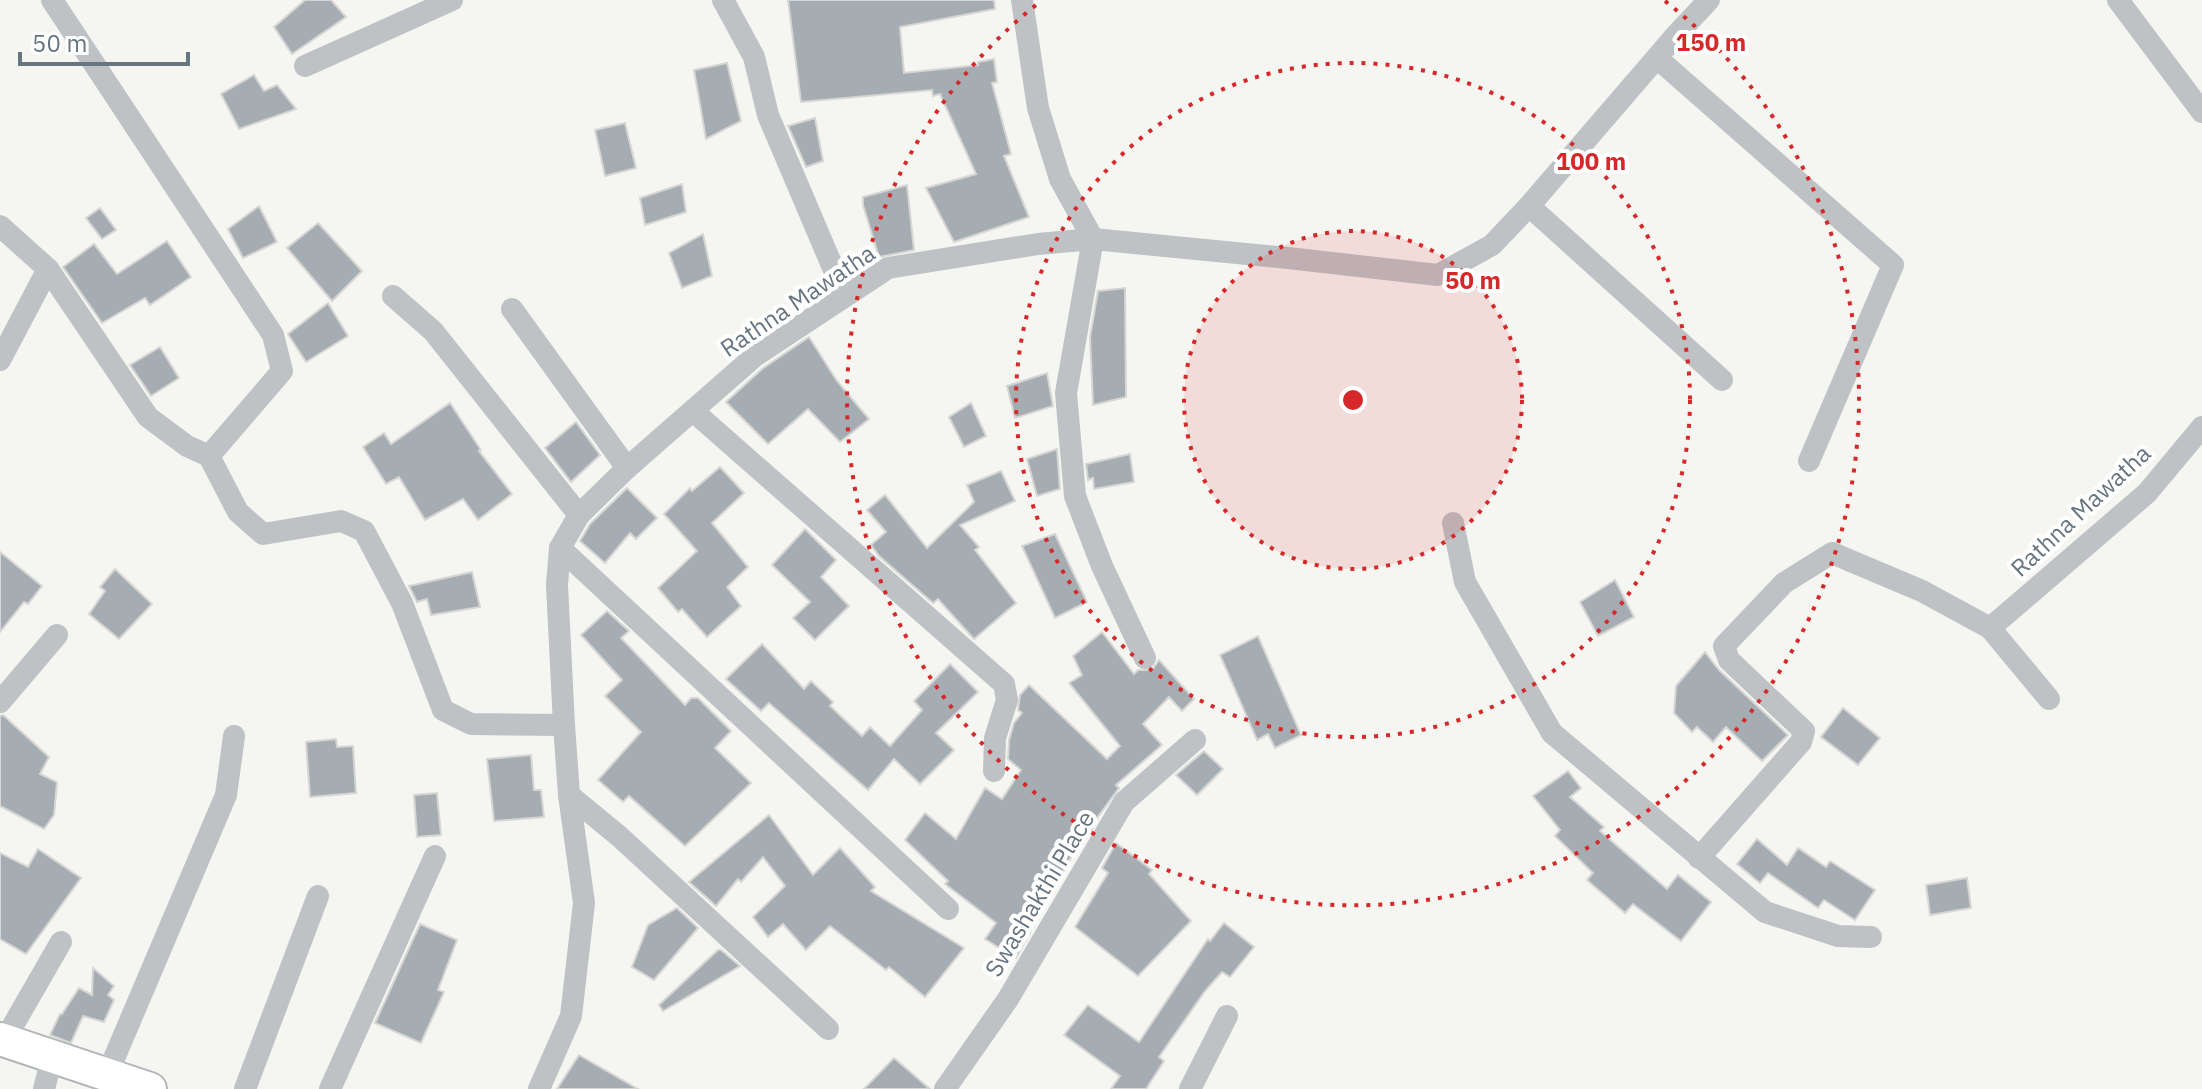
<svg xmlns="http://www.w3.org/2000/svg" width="2202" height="1089" font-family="'IBM Plex Sans',sans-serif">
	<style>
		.building { fill: #a6adb2; stroke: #d6d6d4; stroke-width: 2 }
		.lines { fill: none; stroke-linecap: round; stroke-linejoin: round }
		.secondary-casing { stroke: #b1b6b9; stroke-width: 36 }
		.street { stroke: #bec2c5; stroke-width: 22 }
		.secondary { stroke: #fff; stroke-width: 32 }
		.ring { fill: none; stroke: #d62828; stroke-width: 4; stroke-dasharray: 4 8 }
		.labels { text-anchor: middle; stroke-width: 8; stroke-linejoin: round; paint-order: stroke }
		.street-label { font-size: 24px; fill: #677580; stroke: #fff }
		.centre { fill: #d62828; stroke: #fff; stroke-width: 4 }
		.ring-label { font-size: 24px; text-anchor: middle; font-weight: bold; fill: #d62828; stroke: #fff; stroke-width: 8; stroke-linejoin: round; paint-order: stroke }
	</style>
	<rect width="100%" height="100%" fill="#f5f5f2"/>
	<g class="building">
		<path d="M 305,0 L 331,0 L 346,17 L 292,54 L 274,27 Z"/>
		<path d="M 788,0 L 994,0 L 995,9 L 900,27 L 904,73 L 978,65 L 978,62 L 994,59 L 997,82 L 992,83 L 1011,154 L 1004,156 L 1029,217 L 954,242 L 926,188 L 976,174 L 940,94 L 933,96 L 932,90 L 801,102 Z"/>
		<path d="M 727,63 L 741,121 L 706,139 L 694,70 Z"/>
		<path d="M 254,75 L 264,91 L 277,85 L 296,109 L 239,129 L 221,94 Z"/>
		<path d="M 815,118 L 823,161 L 806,167 L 788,126 Z"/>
		<path d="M 625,123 L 636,168 L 605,176 L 595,130 Z"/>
		<path d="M 682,184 L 686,212 L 645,225 L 640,198 Z"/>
		<path d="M 907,185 L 914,250 L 879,257 L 863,205 L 863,197 Z"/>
		<path d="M 259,206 L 277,242 L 243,258 L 228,229 Z"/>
		<path d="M 100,208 L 116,230 L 102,239 L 86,218 Z"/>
		<path d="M 318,223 L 362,271 L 332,301 L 287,248 Z"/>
		<path d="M 703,234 L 712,276 L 682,288 L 669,253 Z"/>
		<path d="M 167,241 L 191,277 L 150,305 L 145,298 L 102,323 L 63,267 L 94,244 L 117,274 Z"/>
		<path d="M 1125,288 L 1126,397 L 1093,405 L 1090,337 L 1098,291 Z"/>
		<path d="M 328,303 L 348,336 L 306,362 L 288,334 Z"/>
		<path d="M 809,337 L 837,381 L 869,419 L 840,442 L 808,409 L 768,444 L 726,402 L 762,369 Z"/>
		<path d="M 160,347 L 179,378 L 151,396 L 130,365 Z"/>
		<path d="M 1047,373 L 1053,406 L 1015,418 L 1007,386 Z"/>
		<path d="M 450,403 L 481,450 L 479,451 L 512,494 L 478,520 L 463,499 L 425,520 L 399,477 L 386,484 L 363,447 L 384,433 L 391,444 Z"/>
		<path d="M 971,403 L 986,436 L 964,447 L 949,417 Z"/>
		<path d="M 576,422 L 600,455 L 571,482 L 545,448 Z"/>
		<path d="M 1057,449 L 1060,489 L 1037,496 L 1027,459 Z"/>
		<path d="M 1130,454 L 1134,482 L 1094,489 L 1093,478 L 1088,480 L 1086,464 Z"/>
		<path d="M 720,467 L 744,493 L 712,523 L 748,567 L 727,587 L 741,606 L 707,637 L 682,609 L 678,612 L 658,588 L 697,551 L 664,514 L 690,488 L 692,491 Z"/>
		<path d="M 1001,471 L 1015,501 L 960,525 L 979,547 L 975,550 L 1016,603 L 974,639 L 938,599 L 933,603 L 879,556 L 871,545 L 886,532 L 867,510 L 885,495 L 927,548 L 974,502 L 967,485 Z"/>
		<path d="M 627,488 L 657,518 L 636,539 L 630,533 L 605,563 L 580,541 L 590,524 Z"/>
		<path d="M 805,529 L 836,560 L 821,577 L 849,606 L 815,640 L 793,618 L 810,602 L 772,565 Z"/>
		<path d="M 1055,534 L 1087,602 L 1055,618 L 1022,546 Z"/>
		<path d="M 0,552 L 42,586 L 28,604 L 24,602 L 0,632 Z"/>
		<path d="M 115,569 L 152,604 L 119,639 L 89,614 L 105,591 L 100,587 Z"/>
		<path d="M 472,572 L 480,607 L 431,615 L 427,599 L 417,602 L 409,586 Z"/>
		<path d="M 1615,580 L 1634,617 L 1598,636 L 1580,602 Z"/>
		<path d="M 607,611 L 629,631 L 621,638 L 685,705 L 691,698 L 698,698 L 731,731 L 715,748 L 751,783 L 685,846 L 629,796 L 623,802 L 598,780 L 641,732 L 605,696 L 622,680 L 581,635 Z"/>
		<path d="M 1102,632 L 1134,674 L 1138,670 L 1152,670 L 1159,660 L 1194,699 L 1182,711 L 1169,697 L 1143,724 L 1162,745 L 1116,785 L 1119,788 L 1092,825 L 1094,826 L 1079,850 L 1076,848 L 1016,958 L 985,939 L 996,923 L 945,884 L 948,881 L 905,840 L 925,813 L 956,839 L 985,788 L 1002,799 L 1021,770 L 1008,759 L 1009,740 L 1014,723 L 1022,713 L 1018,710 L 1020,695 L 1029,685 L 1107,759 L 1120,746 L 1069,683 L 1082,675 L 1073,656 Z"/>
		<path d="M 1258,636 L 1301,735 L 1275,748 L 1268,734 L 1257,740 L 1220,655 Z"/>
		<path d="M 762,644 L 804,689 L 811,681 L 833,702 L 830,706 L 862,736 L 870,727 L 890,746 L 922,710 L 914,701 L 950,664 L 978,692 L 936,733 L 954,750 L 920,784 L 894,759 L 868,790 L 769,703 L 761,711 L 726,679 Z"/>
		<path d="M 1705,652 L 1719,670 L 1788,735 L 1762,761 L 1726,727 L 1713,742 L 1697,727 L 1692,732 L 1674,713 L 1676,686 Z"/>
		<path d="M 1843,708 L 1880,738 L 1858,765 L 1821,737 Z"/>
		<path d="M 3,715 L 49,757 L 40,774 L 57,782 L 54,815 L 44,829 L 0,806 L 0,716 Z"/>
		<path d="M 336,739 L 337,747 L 353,746 L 356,793 L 310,797 L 306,742 Z"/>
		<path d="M 1204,751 L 1223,769 L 1197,795 L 1176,775 Z"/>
		<path d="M 531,755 L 534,790 L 541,790 L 544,817 L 494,821 L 487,759 Z"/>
		<path d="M 1568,771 L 1581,788 L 1570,797 L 1604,827 L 1600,831 L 1667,889 L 1678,875 L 1711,902 L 1681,941 L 1633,904 L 1625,913 L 1587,880 L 1593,873 L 1555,836 L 1560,830 L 1533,796 Z"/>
		<path d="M 437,793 L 441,835 L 417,837 L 414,795 Z"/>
		<path d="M 769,815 L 813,875 L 840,848 L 875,887 L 871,891 L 964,948 L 925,997 L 889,967 L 886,970 L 830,926 L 806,950 L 783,924 L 768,937 L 753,917 L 785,886 L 763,857 L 741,882 L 738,879 L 716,906 L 689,882 Z"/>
		<path d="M 1757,839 L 1787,865 L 1798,848 L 1826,867 L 1830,861 L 1875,890 L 1855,920 L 1824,900 L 1818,908 L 1768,873 L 1760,883 L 1737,864 Z"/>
		<path d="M 1116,843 L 1152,870 L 1149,874 L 1191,921 L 1138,976 L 1075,927 L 1108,873 L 1102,868 Z"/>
		<path d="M 38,849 L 81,878 L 26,954 L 0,939 L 0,853 L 28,867 Z"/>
		<path d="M 1967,878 L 1971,908 L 1930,915 L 1926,885 Z"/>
		<path d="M 677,908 L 698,928 L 654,980 L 632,967 L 648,925 Z"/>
		<path d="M 1224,923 L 1254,947 L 1230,977 L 1222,972 L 1205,991 L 1159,1057 L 1164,1061 L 1146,1089 L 1111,1089 L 1120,1076 L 1064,1035 L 1088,1005 L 1139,1042 L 1208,939 L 1210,941 Z"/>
		<path d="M 420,924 L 457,940 L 438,990 L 444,992 L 421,1043 L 375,1023 Z"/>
		<path d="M 718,950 L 721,950 L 740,966 L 663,1011 L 659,1005 Z"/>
		<path d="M 93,968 L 114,986 L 108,995 L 114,1000 L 104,1022 L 83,1016 L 71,1043 L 50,1035 L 60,1014 L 62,1014 L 79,988 L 92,995 Z"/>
		<path d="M 579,1055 L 638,1089 L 557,1089 Z"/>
		<path d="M 894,1058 L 930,1089 L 864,1089 Z"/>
	</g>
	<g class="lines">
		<defs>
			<path id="secondary" d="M 0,1039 L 150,1089"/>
		</defs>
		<use href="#secondary" class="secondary-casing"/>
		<g class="street">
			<path d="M 52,0 L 273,335 L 282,371 L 209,456"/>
			<path d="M 723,0 L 754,57 L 768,115 L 845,296"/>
			<path d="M 1022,0 L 1038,108 L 1060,179 L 1093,239 L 1066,393 L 1075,496 L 1102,566 L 1145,658"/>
			<path d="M 2118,0 L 2202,112"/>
			<path d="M 1657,58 L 1893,265 L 1809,461"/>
			<path d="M 305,66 L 452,0"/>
			<path d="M 1529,206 L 1722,380"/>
			<path d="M 0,226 L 48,269 L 148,417 L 187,446 L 209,456 L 238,512 L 263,534 L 341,521 L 364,531 L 402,603 L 443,710 L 471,724 L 564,725"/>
			<path d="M 393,296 L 433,331 L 579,515"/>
			<path d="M 512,309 L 627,468"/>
			<path d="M 0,360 L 48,269"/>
			<path d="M 693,411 L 1004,684 L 1007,700 L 995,738 L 994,771"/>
			<path d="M 1453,523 L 1465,582 L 1552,733 L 1765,912 L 1838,936 L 1871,937"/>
			<path d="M 560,548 L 948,909"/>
			<path d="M 1990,628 L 2147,493 L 2202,427"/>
			<path d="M 0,702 L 57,635"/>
			<path d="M 569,795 L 620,837 L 828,1029"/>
			<path d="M 1699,858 L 1801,742 L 1804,731 L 1729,660 L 1724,646 L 1784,583 L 1832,553 L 1922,591 L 1990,628 L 2049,699"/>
			<path d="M 4,1041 L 61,942"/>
			<path d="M 107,1075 L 226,795 L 234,736"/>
			<path d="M 44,1089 L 52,1058"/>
			<path d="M 245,1089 L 318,896"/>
			<path d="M 330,1089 L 435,856"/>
			<path d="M 539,1089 L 571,1016 L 584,903 L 569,795 L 564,725 L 557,585 L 560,548 L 579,515 L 627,468 L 755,356 L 888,268 L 1038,244 L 1093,239 L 1288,258 L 1438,275 L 1492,245 L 1529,206 L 1677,34 L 1709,0"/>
			<path d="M 945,1089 L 1008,999 L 1124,802 L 1195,740"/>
			<path d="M 1190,1089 L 1227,1016"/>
		</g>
		<use href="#secondary" class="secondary"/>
	</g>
	<circle cx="1353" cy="400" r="169" fill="#d62828" fill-opacity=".12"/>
	<g class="ring">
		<circle cx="1353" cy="400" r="169"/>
		<circle cx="1353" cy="400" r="337"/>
		<path d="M1665 1A506 506 0 1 1 1041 1"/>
	</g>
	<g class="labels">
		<g class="street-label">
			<text transform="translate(798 301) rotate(-34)" y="8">Rathna Mawatha</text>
			<text transform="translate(2081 511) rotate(-43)" y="8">Rathna Mawatha</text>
			<text transform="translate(1040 894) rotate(-59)" y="8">Swashakthi Place</text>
		</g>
	</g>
	<circle cx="1353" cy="400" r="12" class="centre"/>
	<g class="ring-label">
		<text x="1711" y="51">150 m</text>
		<text x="1591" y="170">100 m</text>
		<text x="1473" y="289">50 m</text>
	</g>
	<path d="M20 52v12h168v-12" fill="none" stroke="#677580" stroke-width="4"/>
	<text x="32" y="52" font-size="24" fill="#677580" stroke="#ffffff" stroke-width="6" paint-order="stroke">50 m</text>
</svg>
